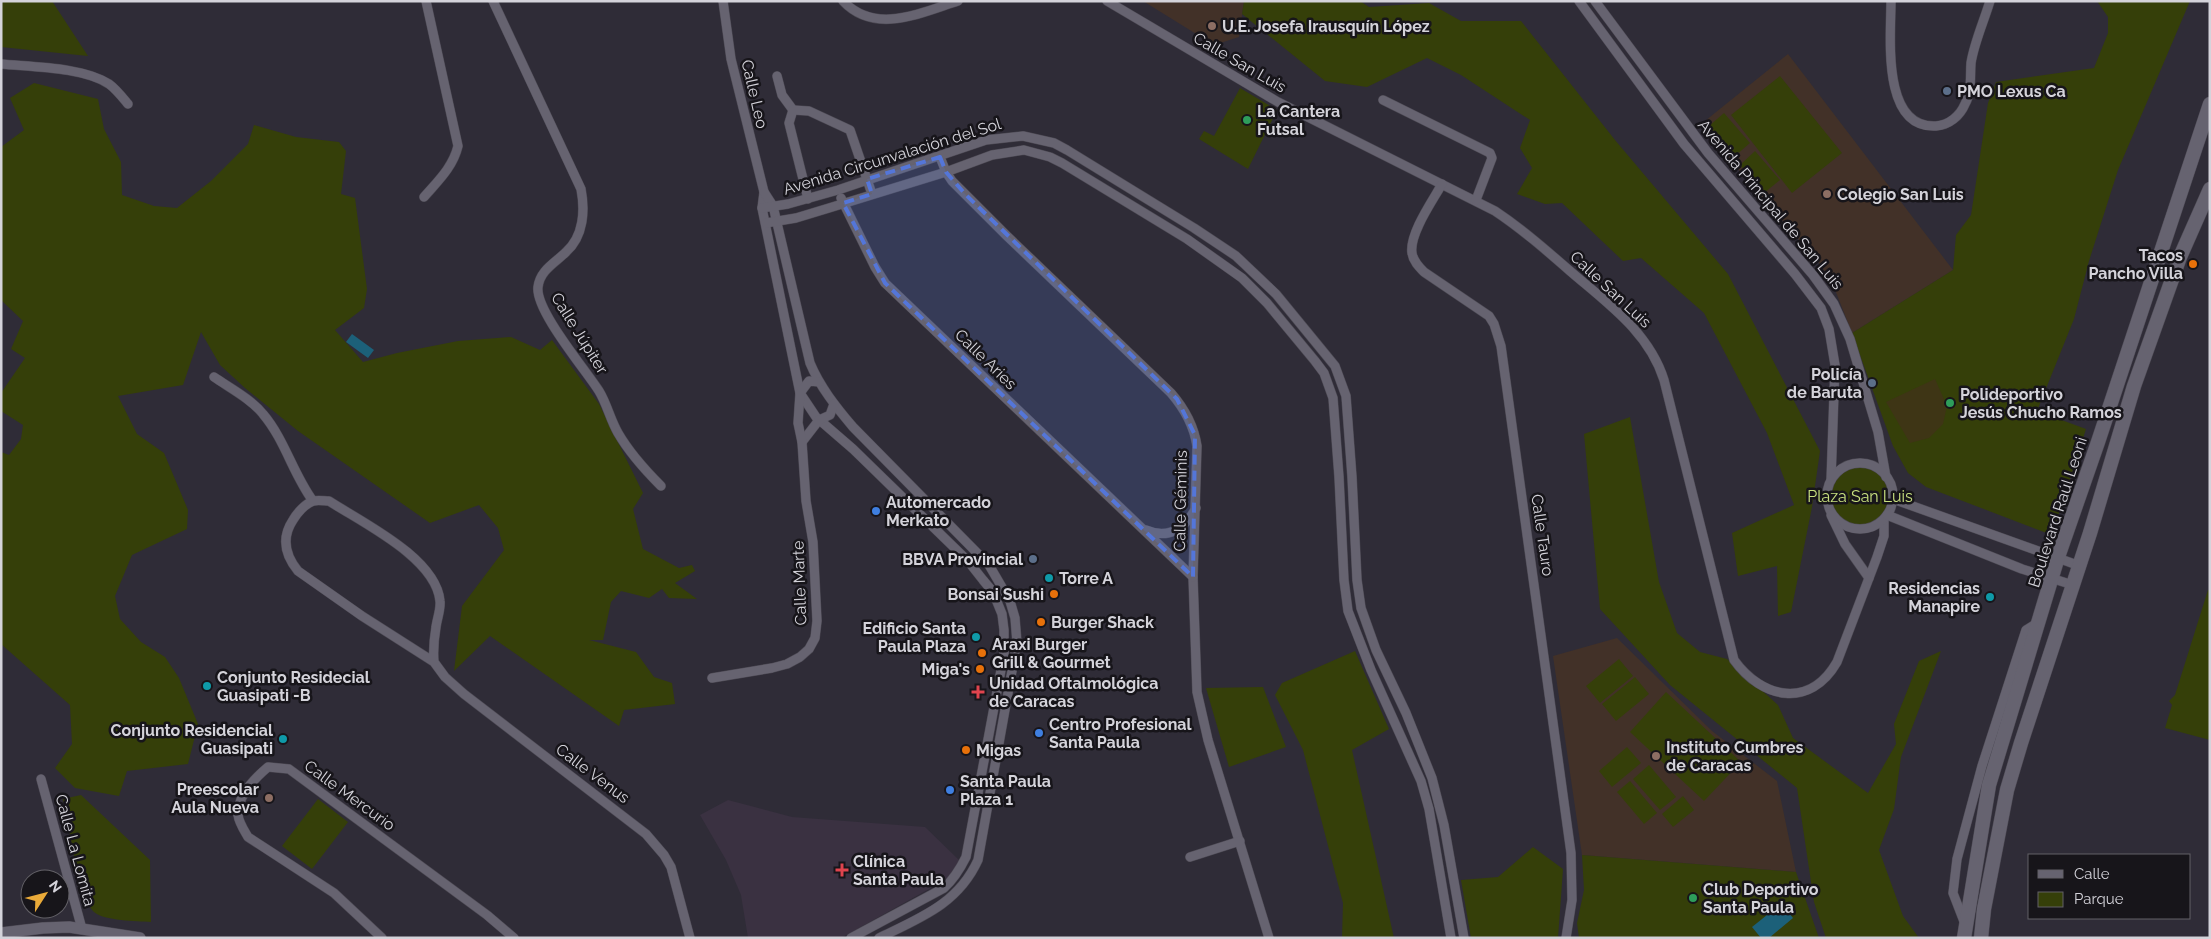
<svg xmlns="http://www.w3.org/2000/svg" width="2211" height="939" font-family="Raleway,sans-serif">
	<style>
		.education { fill: #423128 }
		.medical { fill: #3a3141 }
		.green { fill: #353f09 }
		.sand { fill: #3e3515 }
		.water { fill: #1c6079 }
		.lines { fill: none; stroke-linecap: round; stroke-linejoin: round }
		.minor-casing { stroke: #4c4953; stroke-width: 10 }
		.tertiary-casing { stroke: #4c4953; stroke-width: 12 }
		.secondary-casing { stroke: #4c4953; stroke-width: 15 }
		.minor { stroke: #666370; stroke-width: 9 }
		.tertiary { stroke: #666370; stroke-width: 11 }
		.secondary { stroke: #666370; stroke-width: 14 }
		.marked { fill: #5476d9; fill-opacity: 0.2; stroke: #5476d9; stroke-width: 4; stroke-dasharray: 10 6; stroke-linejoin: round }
		.education-dot { fill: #8d6e63; stroke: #17151a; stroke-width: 2 }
		.service-dot { fill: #5c6f8a; stroke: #17151a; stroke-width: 2 }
		.leisure-dot { fill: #2e9e5b; stroke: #17151a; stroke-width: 2 }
		.food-dot { fill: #e8710a; stroke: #17151a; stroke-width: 2 }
		.shop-dot { fill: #3f7fe0; stroke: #17151a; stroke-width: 2 }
		.culture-dot { fill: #0f9aa8; stroke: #17151a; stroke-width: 2 }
		.health-dot { fill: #e0444e; stroke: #17151a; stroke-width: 2 }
		.labels { text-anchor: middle; stroke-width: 5; stroke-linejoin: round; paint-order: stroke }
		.poi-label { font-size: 16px; font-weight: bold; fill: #d4d3da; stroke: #17151a; text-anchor: start }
		.street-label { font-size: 16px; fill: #d4d3da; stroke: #17151a }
		.park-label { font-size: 16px; fill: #c8e07f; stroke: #17151a }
	</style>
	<rect width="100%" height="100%" fill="#2f2c37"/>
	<g class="education">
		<path d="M 1143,1 L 1244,1 L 1239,37 L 1214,45 Z"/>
		<path d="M 1788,54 L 1953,270 L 1852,333 L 1832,282 L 1819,263 L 1700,125 Z"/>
		<path d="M 1617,638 L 1712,731 L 1777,781 L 1796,872 L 1582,855 L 1553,656 Z"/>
	</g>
	<path class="medical" d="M 728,800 L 792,817 L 925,827 L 960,861 L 947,879 L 841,938 L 748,938 L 741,895 L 726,860 L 700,815 Z"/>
	<g class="green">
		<path d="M 3,1 L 52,1 L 88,56 L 1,47 L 1,7 Z"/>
		<path d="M 1244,1 L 1360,1 L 1369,7 L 1429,3 L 1461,21 L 1521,21 L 1615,140 L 1728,274 L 1820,451 L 1812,507 L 1791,612 L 1778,616 L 1777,566 L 1738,576 L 1732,533 L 1794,505 L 1767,433 L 1704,313 L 1641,258 L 1623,261 L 1562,203 L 1545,204 L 1517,194 L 1532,168 L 1520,148 L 1530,120 L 1461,75 L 1427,58 L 1367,87 L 1325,81 L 1242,14 Z"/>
		<path d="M 2097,1 L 2190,1 L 2118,170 L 2089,261 L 2074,319 L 2037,411 L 2086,429 L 2052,535 L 1926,487 L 1908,473 L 1893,446 L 1852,333 L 1953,270 L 1956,235 L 1971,215 L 1988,103 L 1996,82 L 2094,68 L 2108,33 L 2108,17 Z"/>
		<path d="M 1780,76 L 1842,153 L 1792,193 L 1731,115 Z"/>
		<path d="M 34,83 L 98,99 L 104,129 L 121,162 L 122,195 L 154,206 L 177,208 L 211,181 L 248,144 L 254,125 L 296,137 L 339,142 L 346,151 L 341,194 L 355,198 L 367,289 L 364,308 L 335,330 L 363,362 L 397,353 L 458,341 L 511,337 L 540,350 L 552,340 L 599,404 L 643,493 L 633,509 L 643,549 L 679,568 L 692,565 L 695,571 L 675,583 L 697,599 L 669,598 L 662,589 L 649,598 L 621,591 L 611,602 L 603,640 L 589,640 L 636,652 L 654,677 L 672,683 L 675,704 L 624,710 L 619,726 L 490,636 L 454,671 L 462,606 L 504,550 L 498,528 L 479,505 L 430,523 L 298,431 L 245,388 L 220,365 L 201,332 L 183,385 L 118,396 L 137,434 L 164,453 L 188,510 L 187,529 L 132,555 L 115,596 L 120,619 L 141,642 L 165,657 L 179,678 L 198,724 L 188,764 L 127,771 L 119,796 L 75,788 L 55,768 L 72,744 L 70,705 L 1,644 L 1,452 L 9,455 L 21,439 L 23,425 L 1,411 L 1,393 L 25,358 L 11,349 L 23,321 L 1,300 L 1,147 L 24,130 L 10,98 Z"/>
		<path d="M 1240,88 L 1277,110 L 1248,169 L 1199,139 L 1204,131 L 1214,136 Z"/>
		<path d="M 1724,113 L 1750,143 L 1735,156 L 1709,126 Z"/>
		<path d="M 1755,151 L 1780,180 L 1764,193 L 1740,165 Z"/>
		<path d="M 1630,417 L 1659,582 L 1677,633 L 1700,652 L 1727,659 L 1778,705 L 1793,738 L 1868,793 L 1896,744 L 1894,724 L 1919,661 L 1941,651 L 1901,757 L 1894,809 L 1879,850 L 1903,916 L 1919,938 L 1826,938 L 1814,902 L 1797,788 L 1670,685 L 1600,609 L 1584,434 Z"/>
		<circle cx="1860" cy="496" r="33"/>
		<path d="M 2208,590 L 2210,590 L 2210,740 L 2165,728 L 2172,705 L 2169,701 L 2175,695 Z"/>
		<path d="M 1355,651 L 1389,729 L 1352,750 L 1394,938 L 1342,938 L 1343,903 L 1303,750 L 1275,695 L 1282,683 Z"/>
		<path d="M 1619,659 L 1633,676 L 1600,703 L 1586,686 Z"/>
		<path d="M 1635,677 L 1649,694 L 1616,721 L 1602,704 Z"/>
		<path d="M 1263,687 L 1286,747 L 1229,767 L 1206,688 Z"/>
		<path d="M 1666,692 L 1741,762 L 1704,801 L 1630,732 Z"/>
		<path d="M 1627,747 L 1641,763 L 1612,787 L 1599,771 Z"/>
		<path d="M 1649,765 L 1676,797 L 1660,810 L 1633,779 Z"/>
		<path d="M 1630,781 L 1657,813 L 1644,824 L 1617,792 Z"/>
		<path d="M 81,795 L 150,860 L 151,922 C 137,921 104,921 94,912 C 78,896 69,824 63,799 Z"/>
		<path d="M 1683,796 L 1694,810 L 1673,827 L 1662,814 Z"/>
		<path d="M 318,799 L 348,822 L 312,869 L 282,846 Z"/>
		<path d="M 1533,847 L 1563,869 L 1558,938 L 1471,938 L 1461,880 L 1498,877 Z"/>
		<path d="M 1582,855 L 1796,872 L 1819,938 L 1579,938 L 1577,923 L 1584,890 Z"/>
	</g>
	<path class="sand" d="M 1935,379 L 1947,406 L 1943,424 L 1929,438 L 1910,443 L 1886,402 Z"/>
	<g class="water">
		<path d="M 352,334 L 374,350 L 368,358 L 346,342 Z"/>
		<path d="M 1779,901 L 1793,918 L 1769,938 L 1761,938 L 1752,927 L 1777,907 L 1776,903 Z"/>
	</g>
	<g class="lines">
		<defs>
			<g id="minor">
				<path d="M 493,1 L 581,189 C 585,210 584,236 566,252 C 555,263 540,270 538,287 C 535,310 585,369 599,391 C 607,404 610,419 618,433 C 629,452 645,470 661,486"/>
				<path d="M 723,1 L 731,59 L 764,192 L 762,208 L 800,393 L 816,417 L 853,449 L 968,561 L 983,580 L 993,592 L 1002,614 L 1004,630 L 1004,654 L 966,857 C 960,869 954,879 944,888 L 851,938"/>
				<path d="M 843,1 C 875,35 920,13 958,1"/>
				<path d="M 1107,1 L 1278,102 L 1495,211 C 1522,229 1546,250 1570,271 C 1607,303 1649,332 1664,380 L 1734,660 C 1762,699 1810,709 1837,662 L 1877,557 L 1884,536 L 1884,519"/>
				<path d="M 1579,1 L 1684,144 L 1795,274 L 1821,308 L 1829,329 L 1835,365 L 1831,480"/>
				<path d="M 1595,1 L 1708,153 L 1813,275 L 1834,304 L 1850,339 L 1878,432 L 1886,477"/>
				<path d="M 1891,1 C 1891,36 1881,129 1936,126 C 1949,125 1960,116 1965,104 C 1972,92 1970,77 1971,63 C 1974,43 1984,21 1990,1"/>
				<path d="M 1,64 C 32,67 83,67 109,84 C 116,89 123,98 128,104"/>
				<path d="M 777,76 L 782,95 L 793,110"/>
				<path d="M 1383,100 L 1490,153 L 1492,158 L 1476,200"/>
				<path d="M 940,157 L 946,172 L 952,181 L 1007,236 L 1171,393 C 1184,408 1194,426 1197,446 L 1193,577 L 1197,692 L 1208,740 L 1269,938"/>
				<path d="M 1442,184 C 1433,200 1409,234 1412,253 C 1413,261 1419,267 1424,272 L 1489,316 L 1494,324 L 1501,346 L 1571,853 L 1572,900 L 1566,938"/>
				<path d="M 764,192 L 773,206 L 810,363 C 820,387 836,407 853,427 L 989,565 L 1010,601 L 1015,618 L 1017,643 L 978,860 C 958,904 920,918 879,938"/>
				<path d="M 424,197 C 438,181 453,167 458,146 L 426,1"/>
				<path d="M 841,198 L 875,267 L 885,283 L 1193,577"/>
				<path d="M 808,199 L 789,123 L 793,110 L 809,111 L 850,130 L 872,194"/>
				<path d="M 762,208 L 788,204 L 838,190 L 986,140 L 1023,136 L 1054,143 L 1067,150 L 1194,228 L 1236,256 L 1276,294 L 1335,366 L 1346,396 L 1352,477 L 1357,580 L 1361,608 L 1376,650 L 1406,713 L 1432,778 L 1444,825 L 1464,938"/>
				<path d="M 766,223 L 796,218 L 829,208 L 946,172 L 992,155 L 1024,150 L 1050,157 L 1062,163 L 1187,239 L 1242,278 L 1267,303 L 1315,361 L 1324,373 L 1333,398 L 1339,477 L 1344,580 L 1348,611 L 1371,670 L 1421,781 L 1429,809 L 1451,938"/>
				<path d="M 214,377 C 230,388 251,399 263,414 C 285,440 293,474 313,501"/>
				<path d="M 802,442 L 819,420 L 830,415 L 834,404"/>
				<circle cx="1860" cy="496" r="33"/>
				<path d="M 1893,499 L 2080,566"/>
				<path d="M 1831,515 L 1845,544 L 1869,578"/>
				<path d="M 1887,515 L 2022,569 L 2073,585"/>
				<path d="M 1146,530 C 1169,540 1185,528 1196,508"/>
				<path d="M 434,662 C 433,650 434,639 436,627 C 437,619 441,609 440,601 C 436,558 363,523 329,501 C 325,501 318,500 313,501 C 305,504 297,513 293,520 C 281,538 285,555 298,571 L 362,616 L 434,662 L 445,677 L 464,694 L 646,834 L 664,855 L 671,867 L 690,938"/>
				<path d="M 712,678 L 772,668 L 787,664 L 800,657 L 809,649 L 815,638 L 817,621 L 813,542 L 806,501 L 802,442 L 798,423 L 800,393 L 809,381 L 819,382"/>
				<path d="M 41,779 L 82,929"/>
				<path d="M 1190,857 L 1240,841"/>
				<path d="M 1965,924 L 1953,893 L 1957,859 L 1982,766 L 2026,630 L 2039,622"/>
				<path d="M 382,938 L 334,893 L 248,837 C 244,830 239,823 238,815 C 237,796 255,778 268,767 L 289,769 L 487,915 L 514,938"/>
			</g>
			<path id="tertiary" d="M 1,933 L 43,928 L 69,927 L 140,938"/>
			<g id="secondary">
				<path d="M 1964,938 L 1989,785 L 2058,557 L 2098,442 L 2210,104"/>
				<path d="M 1981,938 L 1984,909 L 2007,790 L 2021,743 L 2090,533 L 2134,386 L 2180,257 L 2210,189"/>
			</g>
		</defs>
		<use href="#minor" class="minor-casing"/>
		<use href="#tertiary" class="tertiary-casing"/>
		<use href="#secondary" class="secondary-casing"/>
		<use href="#minor" class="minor"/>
		<use href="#tertiary" class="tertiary"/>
		<use href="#secondary" class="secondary"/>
	</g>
	<path class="marked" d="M 940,157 L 946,172 L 965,194 L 1177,399 L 1195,435 L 1193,577 L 885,283 L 843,203 L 872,194 L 867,179 Z"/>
	<g class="education-dot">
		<circle cx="1212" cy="26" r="5"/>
		<circle cx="1827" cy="194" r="5"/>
		<circle cx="1656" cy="756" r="5"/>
		<circle cx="269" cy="798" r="5"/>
	</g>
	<g class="service-dot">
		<circle cx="1947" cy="91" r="5"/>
		<circle cx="1872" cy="383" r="5"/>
		<circle cx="1033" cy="559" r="5"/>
	</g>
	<g class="leisure-dot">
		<circle cx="1247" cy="120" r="5"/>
		<circle cx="1950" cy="403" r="5"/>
		<circle cx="1693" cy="898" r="5"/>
	</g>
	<g class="food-dot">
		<circle cx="2193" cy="264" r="5"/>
		<circle cx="1054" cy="594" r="5"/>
		<circle cx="1041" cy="622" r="5"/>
		<circle cx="982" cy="653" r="5"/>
		<circle cx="980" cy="669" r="5"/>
		<circle cx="966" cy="750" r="5"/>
	</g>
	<g class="shop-dot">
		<circle cx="876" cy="511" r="5"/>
		<circle cx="1039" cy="733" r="5"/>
		<circle cx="950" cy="790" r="5"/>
	</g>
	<g class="culture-dot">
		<circle cx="1049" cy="578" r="5"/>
		<circle cx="1990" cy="597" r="5"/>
		<circle cx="976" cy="637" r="5"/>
		<circle cx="207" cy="686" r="5"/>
		<circle cx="283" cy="739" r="5"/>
	</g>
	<g class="health-dot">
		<path d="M975.5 684.5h5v5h5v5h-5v5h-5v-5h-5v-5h5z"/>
		<path d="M839.5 862.5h5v5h5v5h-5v5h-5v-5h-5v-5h5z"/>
	</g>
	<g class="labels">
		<g class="poi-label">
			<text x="1222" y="32">U.E. Josefa Irausquín López</text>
			<text x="1957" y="97">PMO Lexus Ca</text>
			<text x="1257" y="117">La Cantera<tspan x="1257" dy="18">Futsal</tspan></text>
			<text x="1837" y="200">Colegio San Luis</text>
			<text x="2183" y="261" text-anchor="end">Tacos<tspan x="2183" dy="18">Pancho Villa</tspan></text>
			<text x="1862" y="380" text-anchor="end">Policía<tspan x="1862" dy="18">de Baruta</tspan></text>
			<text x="1960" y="400">Polideportivo<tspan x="1960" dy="18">Jesús Chucho Ramos</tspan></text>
			<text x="886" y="508">Automercado<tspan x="886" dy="18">Merkato</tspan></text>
			<text x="1023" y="565" text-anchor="end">BBVA Provincial</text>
			<text x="1059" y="584">Torre A</text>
			<text x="1980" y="594" text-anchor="end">Residencias<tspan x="1980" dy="18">Manapire</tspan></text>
			<text x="1044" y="600" text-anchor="end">Bonsai Sushi</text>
			<text x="1051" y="628">Burger Shack</text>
			<text x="966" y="634" text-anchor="end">Edificio Santa<tspan x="966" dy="18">Paula Plaza</tspan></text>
			<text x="992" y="650">Araxi Burger<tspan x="992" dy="18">Grill &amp; Gourmet</tspan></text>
			<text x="970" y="675" text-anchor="end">Miga's</text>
			<text x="217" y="683">Conjunto Residecial<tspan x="217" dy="18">Guasipati -B</tspan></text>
			<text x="989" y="689">Unidad Oftalmológica<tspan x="989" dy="18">de Caracas</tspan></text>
			<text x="1049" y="730">Centro Profesional<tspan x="1049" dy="18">Santa Paula</tspan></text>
			<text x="273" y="736" text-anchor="end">Conjunto Residencial<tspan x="273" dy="18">Guasipati</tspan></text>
			<text x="1666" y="753">Instituto Cumbres<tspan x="1666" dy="18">de Caracas</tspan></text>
			<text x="976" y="756">Migas</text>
			<text x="960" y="787">Santa Paula<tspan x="960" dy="18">Plaza 1</tspan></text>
			<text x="259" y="795" text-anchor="end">Preescolar<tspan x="259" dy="18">Aula Nueva</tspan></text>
			<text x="853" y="867">Clínica<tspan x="853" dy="18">Santa Paula</tspan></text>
			<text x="1703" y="895">Club Deportivo<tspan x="1703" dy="18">Santa Paula</tspan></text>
		</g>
		<g class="street-label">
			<text transform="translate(1240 62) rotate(30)" y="6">Calle San Luis</text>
			<text transform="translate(755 94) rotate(77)" y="6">Calle Leo</text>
			<text transform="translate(892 156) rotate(-17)" y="6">Avenida Circunvalación del Sol</text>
			<text transform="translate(1771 204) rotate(50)" y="6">Avenida Principal de San Luis</text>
			<text transform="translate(1611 289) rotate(43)" y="6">Calle San Luis</text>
			<text transform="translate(580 333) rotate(58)" y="6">Calle Júpiter</text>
			<text transform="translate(986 359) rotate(44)" y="6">Calle Aries</text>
			<text transform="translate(1180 501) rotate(-89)" y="6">Calle Géminis</text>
			<text transform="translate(2057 512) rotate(-72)" y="6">Boulevard Raúl Leoni</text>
			<text transform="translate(1543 535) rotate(82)" y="6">Calle Tauro</text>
			<text transform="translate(799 583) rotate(-92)" y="6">Calle Marte</text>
			<text transform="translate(593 773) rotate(37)" y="6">Calle Venus</text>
			<text transform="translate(350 795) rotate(36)" y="6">Calle Mercurio</text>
			<text transform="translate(76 850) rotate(75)" y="6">Calle La Lomita</text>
		</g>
		<g class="park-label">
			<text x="1860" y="502">Plaza San Luis</text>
		</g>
	</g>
	<rect width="2211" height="939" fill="none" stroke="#d4d3da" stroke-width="5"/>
	<rect x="2028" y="854" width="162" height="65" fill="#17151a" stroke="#636167"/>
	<rect x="2038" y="870" width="25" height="8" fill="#666370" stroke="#636167"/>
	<text x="2074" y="879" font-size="15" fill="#d4d3da">Calle</text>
	<rect x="2038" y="892" width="25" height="15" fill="#353f09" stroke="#636167"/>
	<text x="2074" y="904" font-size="15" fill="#d4d3da">Parque</text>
	<g transform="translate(45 894) rotate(54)"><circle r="24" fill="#17151a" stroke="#636167"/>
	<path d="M0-4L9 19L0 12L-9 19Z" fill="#eaaa39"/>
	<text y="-8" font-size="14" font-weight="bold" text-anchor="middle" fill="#d4d3da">N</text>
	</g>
</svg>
